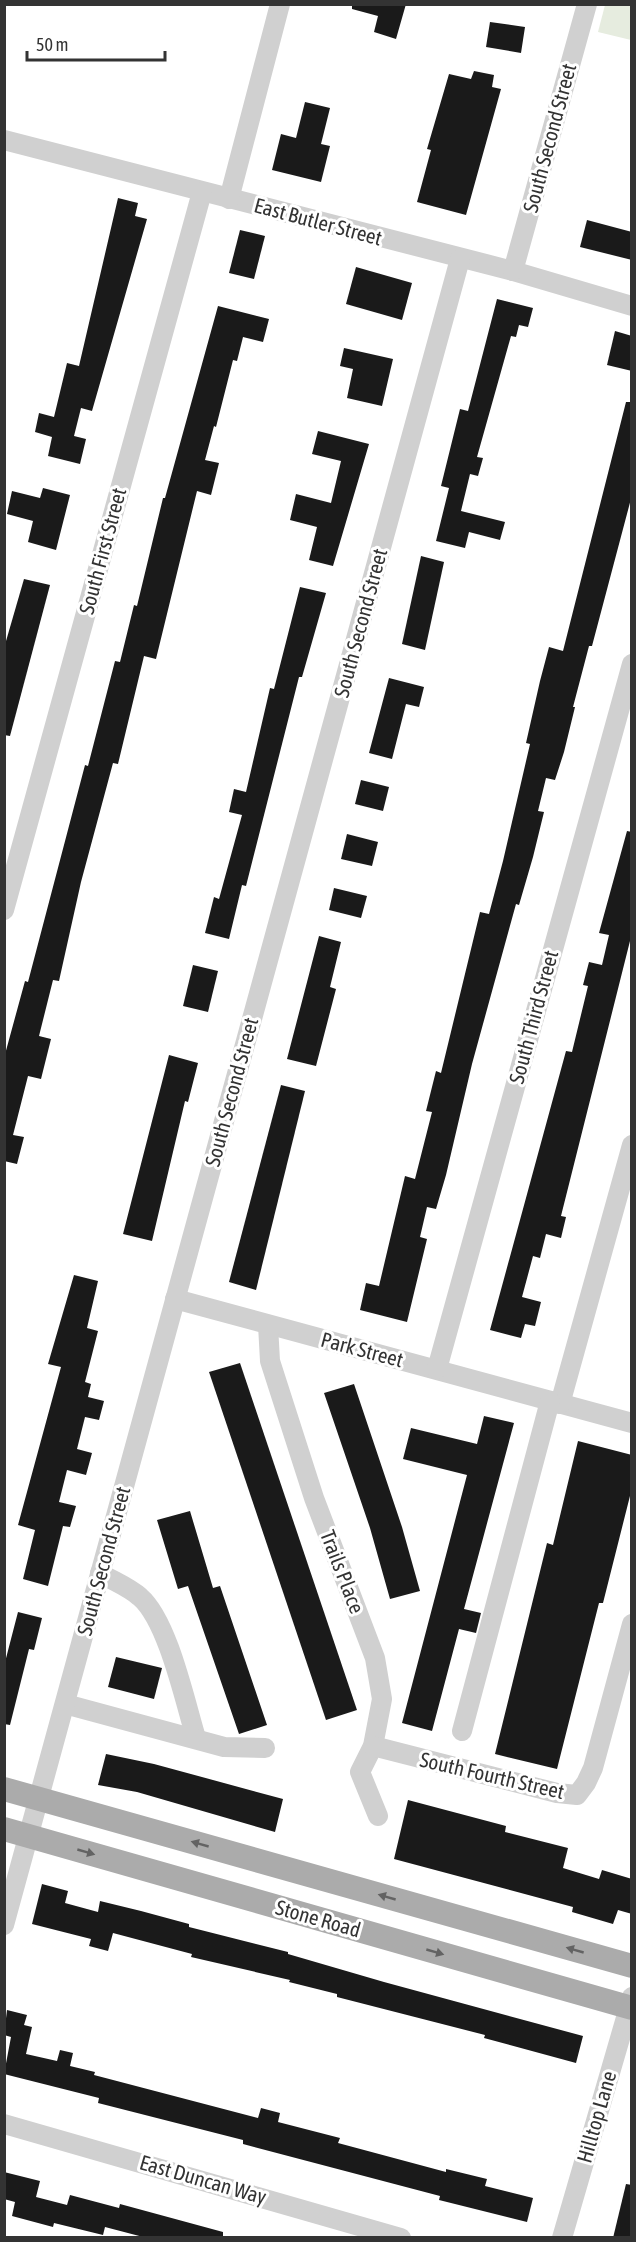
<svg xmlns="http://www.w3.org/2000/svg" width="636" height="2242" font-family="'Asap Condensed',sans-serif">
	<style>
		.green { fill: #e6ecdf }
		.building { fill: #1a1a1a }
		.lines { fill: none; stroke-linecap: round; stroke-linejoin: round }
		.minor { stroke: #d0d0d0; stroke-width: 20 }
		.major { stroke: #ababab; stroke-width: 24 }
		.oneway { fill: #636363 }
		.labels { text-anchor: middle; stroke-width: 6; stroke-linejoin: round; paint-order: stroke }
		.street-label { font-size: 21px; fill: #333; stroke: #fff }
	</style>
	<rect width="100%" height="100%" fill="#fff"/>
	<path class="green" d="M 605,5 L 631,5 L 631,40 L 598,32 Z"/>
	<g class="building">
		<path d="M 352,4 L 406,4 L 396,39 L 374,32 L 378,16 L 352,9 Z"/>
		<path d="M 490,22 L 525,27 L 521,53 L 486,47 Z"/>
		<path d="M 474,71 L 494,75 L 492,87 L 501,89 L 466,215 L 417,202 L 431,150 L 427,149 L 449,74 L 471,79 Z"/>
		<path d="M 305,102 L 330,108 L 321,144 L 330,146 L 321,182 L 272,170 L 281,134 L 296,138 Z"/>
		<path d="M 118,198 L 138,203 L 135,216 L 147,219 L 92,411 L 81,408 L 74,436 L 86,439 L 80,464 L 48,456 L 52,437 L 35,432 L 39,413 L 54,417 L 67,363 L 79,366 Z"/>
		<path d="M 587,220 L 632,232 L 632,260 L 580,247 Z"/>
		<path d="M 240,230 L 265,236 L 254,279 L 229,273 Z"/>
		<path d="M 356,267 L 412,283 L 402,320 L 346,304 Z"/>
		<path d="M 497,299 L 533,308 L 528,327 L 519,325 L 516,337 L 511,336 L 477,457 L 483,458 L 478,476 L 470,474 L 461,511 L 505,522 L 500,540 L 469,532 L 465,548 L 436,541 L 449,488 L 441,486 L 460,409 L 468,411 Z"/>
		<path d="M 218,306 L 269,319 L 263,342 L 243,337 L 237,361 L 233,360 L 216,427 L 214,426 L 205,460 L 219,463 L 211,495 L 197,491 L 156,659 L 144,656 L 118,764 L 113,763 L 81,882 L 59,981 L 53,980 L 39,1036 L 51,1039 L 41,1079 L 28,1076 L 13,1135 L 24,1137 L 17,1164 L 4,1161 L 4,1058 L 25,981 L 28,982 L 85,765 L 88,766 L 115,661 L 120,662 L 134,605 L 137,606 L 163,498 L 165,498 Z"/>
		<path d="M 615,331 L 632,336 L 632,371 L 607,365 Z"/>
		<path d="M 344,348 L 393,359 L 382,406 L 347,398 L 353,369 L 340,366 Z"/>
		<path d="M 626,402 L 632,402 L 632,495 L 592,646 L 589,646 L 573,707 L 575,707 L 564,752 L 555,780 L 546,778 L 538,811 L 544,812 L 533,857 L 519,905 L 516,904 L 472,1064 L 446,1175 L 436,1209 L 427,1207 L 420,1237 L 427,1239 L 407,1322 L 360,1310 L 366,1283 L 379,1286 L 405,1176 L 415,1179 L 432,1112 L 426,1111 L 436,1071 L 441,1073 L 480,912 L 489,914 L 503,861 L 530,744 L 526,743 L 540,681 L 549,647 L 563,651 Z"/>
		<path d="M 318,431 L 369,444 L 333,566 L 309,560 L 317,527 L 290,520 L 296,494 L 331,503 L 341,461 L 312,454 Z"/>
		<path d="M 43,488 L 70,495 L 56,550 L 28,542 L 33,521 L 7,514 L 12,491 L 40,498 Z"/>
		<path d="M 421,556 L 444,562 L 425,650 L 402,644 Z"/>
		<path d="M 24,579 L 50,585 L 10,736 L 4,735 L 4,648 Z"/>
		<path d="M 300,587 L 326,593 L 302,677 L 299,677 L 246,886 L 242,885 L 229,939 L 205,933 L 214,897 L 219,899 L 242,815 L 229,812 L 234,789 L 246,792 L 270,688 L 274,689 Z"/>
		<path d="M 389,678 L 424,687 L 419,707 L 406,704 L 392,759 L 369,753 Z"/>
		<path d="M 361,780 L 389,787 L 383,811 L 355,804 Z"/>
		<path d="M 627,831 L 632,832 L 632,933 L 561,1216 L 566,1217 L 561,1238 L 546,1234 L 540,1258 L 533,1256 L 522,1297 L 541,1302 L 535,1326 L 525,1324 L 521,1338 L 490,1330 L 566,1051 L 572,1052 L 588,986 L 583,985 L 589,962 L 602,965 L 609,935 L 599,933 Z"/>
		<path d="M 347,834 L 378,842 L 372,866 L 341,859 Z"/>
		<path d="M 334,888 L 367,896 L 361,918 L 329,910 Z"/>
		<path d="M 319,936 L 341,942 L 330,987 L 336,989 L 316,1066 L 287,1059 Z"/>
		<path d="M 193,965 L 218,971 L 208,1012 L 183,1006 Z"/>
		<path d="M 169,1055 L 198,1063 L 188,1102 L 185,1101 L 152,1241 L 123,1234 Z"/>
		<path d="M 281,1085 L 305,1091 L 256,1290 L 229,1282 Z"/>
		<path d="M 74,1275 L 98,1281 L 87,1328 L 98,1331 L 85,1382 L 91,1384 L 88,1397 L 104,1401 L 99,1420 L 85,1417 L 77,1449 L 92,1453 L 86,1475 L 67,1470 L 59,1502 L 76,1506 L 70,1527 L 63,1526 L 48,1586 L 23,1579 L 35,1530 L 18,1525 L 61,1367 L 48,1364 Z"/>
		<path d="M 240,1363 L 357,1710 L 326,1720 L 209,1372 Z"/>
		<path d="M 354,1384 L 402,1527 L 420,1591 L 390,1599 L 370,1528 L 324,1393 Z"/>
		<path d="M 484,1416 L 514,1423 L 464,1609 L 481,1613 L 476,1633 L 459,1629 L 432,1731 L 402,1723 L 467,1475 L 403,1459 L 411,1428 L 477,1444 Z"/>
		<path d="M 578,1441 L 632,1455 L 632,1488 L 603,1603 L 599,1603 L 557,1769 L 495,1754 L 547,1543 L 553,1545 Z"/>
		<path d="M 190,1511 L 213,1588 L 220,1586 L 267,1725 L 239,1734 L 188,1586 L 178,1589 L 157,1520 Z"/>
		<path d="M 18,1612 L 42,1618 L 34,1650 L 29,1649 L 10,1725 L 4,1724 L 4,1666 Z"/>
		<path d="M 116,1657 L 162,1668 L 154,1699 L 108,1687 Z"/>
		<path d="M 106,1754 L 154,1764 L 283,1799 L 275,1832 L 137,1792 L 98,1785 Z"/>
		<path d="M 408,1800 L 506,1826 L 505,1832 L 568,1848 L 563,1868 L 599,1879 L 602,1870 L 632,1879 L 632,1914 L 618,1910 L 613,1924 L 572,1912 L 573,1907 L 394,1859 Z"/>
		<path d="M 42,1884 L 68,1891 L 65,1903 L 98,1912 L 100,1901 L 141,1911 L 189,1924 L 189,1927 L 288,1952 L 288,1954 L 384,1982 L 583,2036 L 576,2063 L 484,2038 L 485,2035 L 337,1997 L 337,1994 L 289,1982 L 290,1980 L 191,1957 L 192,1954 L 113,1933 L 108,1951 L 89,1946 L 91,1939 L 32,1924 Z"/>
		<path d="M 7,2010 L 27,2015 L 24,2025 L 32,2027 L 26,2054 L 57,2061 L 60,2050 L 73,2053 L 70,2066 L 95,2072 L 94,2075 L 258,2118 L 261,2108 L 280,2113 L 278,2122 L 340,2138 L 338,2143 L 446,2172 L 446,2169 L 487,2179 L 485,2186 L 533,2198 L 527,2222 L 439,2200 L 440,2196 L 243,2144 L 243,2140 L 98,2103 L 99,2098 L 4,2074 L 11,2037 L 4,2035 Z"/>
		<path d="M 4,2172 L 40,2181 L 36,2197 L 67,2205 L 70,2195 L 119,2208 L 120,2204 L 223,2232 L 223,2238 L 147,2238 L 105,2227 L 103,2235 L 54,2223 L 53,2227 L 12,2216 L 15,2202 L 4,2199 Z"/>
		<path d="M 626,2184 L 632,2185 L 632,2238 L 613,2238 Z"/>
	</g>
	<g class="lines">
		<g class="minor">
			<path d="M 4,140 L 513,271 L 632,306"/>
			<path d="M 229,199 L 280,4"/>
			<path d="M 513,271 L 587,4"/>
			<path d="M 4,910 L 202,192"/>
			<path d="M 175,1299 L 632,1423"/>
			<path d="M 268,1325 L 270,1361 L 314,1498 L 375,1658 L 382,1699 L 373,1746 L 360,1772 L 378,1816"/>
			<path d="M 437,1369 L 632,664"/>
			<path d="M 560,1404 L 632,1145"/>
			<path d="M 100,1573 C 113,1581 129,1587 140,1597 C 168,1621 185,1702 196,1738"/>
			<path d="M 65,1704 L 224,1747 L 265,1748"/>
			<path d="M 462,1731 L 550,1401"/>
			<path d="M 373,1746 L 557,1793 L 577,1795 L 586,1783 L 593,1768 L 632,1624"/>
			<path d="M 4,1925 L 460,259"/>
			<path d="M 4,2124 L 401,2238"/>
			<path d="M 562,2238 L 632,1997"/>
		</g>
		<g class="major">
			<path d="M 4,1789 L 632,1966"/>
			<path d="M 4,1829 L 632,2008"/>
		</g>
	</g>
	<defs><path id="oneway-solid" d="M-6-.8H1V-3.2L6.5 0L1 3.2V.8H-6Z" transform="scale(1.5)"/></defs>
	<g class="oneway">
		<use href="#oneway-solid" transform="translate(200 1844) rotate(-164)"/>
		<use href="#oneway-solid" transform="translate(86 1852) rotate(16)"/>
		<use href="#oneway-solid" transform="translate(387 1897) rotate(-164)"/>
		<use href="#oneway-solid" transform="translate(575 1950) rotate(-164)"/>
		<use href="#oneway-solid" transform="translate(435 1952) rotate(16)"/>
	</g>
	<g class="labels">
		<g class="street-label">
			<text transform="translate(550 138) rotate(-75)" y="7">South Second Street</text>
			<text transform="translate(318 222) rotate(15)" y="7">East Butler Street</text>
			<text transform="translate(103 551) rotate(-75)" y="7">South First Street</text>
			<text transform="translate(361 623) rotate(-75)" y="7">South Second Street</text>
			<text transform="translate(534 1017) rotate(-75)" y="7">South Third Street</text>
			<text transform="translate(232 1092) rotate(-75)" y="7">South Second Street</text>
			<text transform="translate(362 1350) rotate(15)" y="7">Park Street</text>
			<text transform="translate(104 1561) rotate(-75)" y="7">South Second Street</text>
			<text transform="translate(342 1572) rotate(69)" y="7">Trails Place</text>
			<text transform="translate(492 1776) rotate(13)" y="7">South Fourth Street</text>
			<text transform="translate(318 1919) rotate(16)" y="7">Stone Road</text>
			<text transform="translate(597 2117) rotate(-74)" y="7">Hilltop Lane</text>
			<text transform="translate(203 2180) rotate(16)" y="7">East Duncan Way</text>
		</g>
	</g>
	<rect width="636" height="2242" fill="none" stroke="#333333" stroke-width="12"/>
	<path d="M27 51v9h138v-9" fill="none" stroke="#333333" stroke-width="3"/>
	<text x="36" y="51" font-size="18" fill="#333333" stroke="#ffffff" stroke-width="4.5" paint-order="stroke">50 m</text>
</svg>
